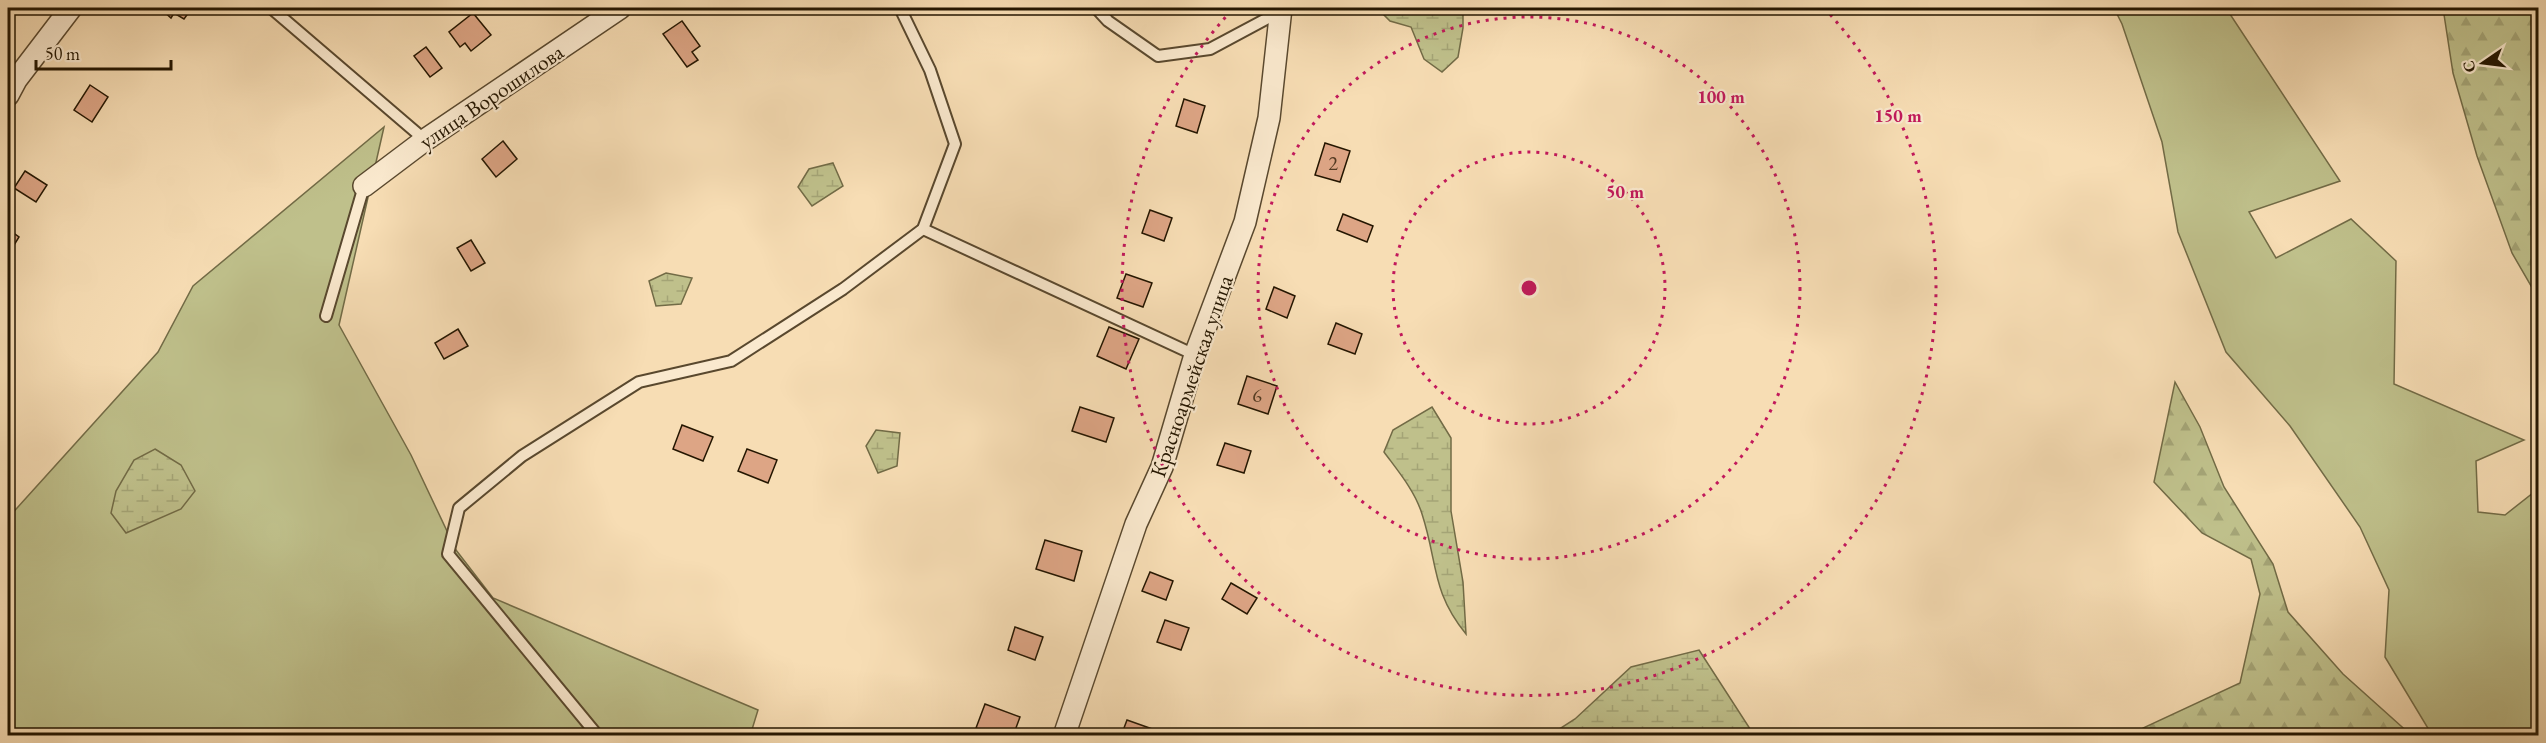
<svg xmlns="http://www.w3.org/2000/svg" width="2546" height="743" font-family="'EB Garamond',serif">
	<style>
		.green { fill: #bfc08b; stroke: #726b46; stroke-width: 1.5 }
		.forest { fill: url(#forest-firs); stroke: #726b46; stroke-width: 1.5 }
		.wetland { fill: url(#wetland-marsh); stroke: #726b46; stroke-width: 1.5 }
		.building { fill: #dda585; stroke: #241601; stroke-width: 1.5 }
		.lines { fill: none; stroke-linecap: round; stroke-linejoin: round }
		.service-casing { stroke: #59482e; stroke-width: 14 }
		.minor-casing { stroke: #59482e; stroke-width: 24 }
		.service { stroke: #fae9ce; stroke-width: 10 }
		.minor { stroke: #fae9ce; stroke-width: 21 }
		.ring { fill: none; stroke: #c2185b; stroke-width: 3; stroke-dasharray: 3 6 }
		.labels { text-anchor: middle; stroke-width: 4.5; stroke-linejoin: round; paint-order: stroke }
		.number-label { font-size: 20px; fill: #523a22 }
		.street-label { font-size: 22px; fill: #241601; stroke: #fae9ce }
		.centre { fill: #c2185b; stroke: #fae9ce; stroke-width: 3 }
		.ring-label { font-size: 18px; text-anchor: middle; font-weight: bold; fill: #c2185b; stroke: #fae9ce; stroke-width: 4.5; stroke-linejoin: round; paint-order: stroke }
	</style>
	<defs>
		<pattern id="forest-firs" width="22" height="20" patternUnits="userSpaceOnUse" patternTransform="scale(1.5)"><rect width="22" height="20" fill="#bfc08b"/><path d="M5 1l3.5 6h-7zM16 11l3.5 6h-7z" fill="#a4a476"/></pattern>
		<pattern id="wetland-marsh" width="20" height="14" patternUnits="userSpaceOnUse" patternTransform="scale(1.5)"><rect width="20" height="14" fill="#bfc08b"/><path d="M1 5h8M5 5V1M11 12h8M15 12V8" fill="none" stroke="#a4a476"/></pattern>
	</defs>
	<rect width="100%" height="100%" fill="#f7ddb4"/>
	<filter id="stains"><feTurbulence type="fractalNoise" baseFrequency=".00333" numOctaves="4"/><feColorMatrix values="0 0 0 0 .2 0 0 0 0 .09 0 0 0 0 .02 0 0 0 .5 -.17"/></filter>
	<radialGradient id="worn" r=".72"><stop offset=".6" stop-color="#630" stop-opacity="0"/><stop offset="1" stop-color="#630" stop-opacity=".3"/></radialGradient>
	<g class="green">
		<path d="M 2114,8 L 2226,8 L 2340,181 L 2249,212 L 2276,258 L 2351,219 L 2396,261 L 2394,384 L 2524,440 L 2476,461 L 2478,512 L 2505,515 L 2538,489 L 2538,735 L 2432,735 L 2385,657 L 2389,590 L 2360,527 L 2290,426 L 2226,352 L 2178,232 L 2162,142 L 2122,24 Z"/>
		<path d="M 384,127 L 339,325 L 411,455 L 456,550 L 493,598 L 758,710 L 750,736 L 8,735 L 8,518 L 158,352 L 193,286 Z"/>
	</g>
	<g class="forest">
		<path d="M 2443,8 L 2538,8 L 2538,298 L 2512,253 L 2477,156 L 2453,73 Z"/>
		<path d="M 2175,382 L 2200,427 L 2224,487 L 2273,564 L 2288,612 L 2343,674 L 2411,735 L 2138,735 L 2143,728 L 2240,683 L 2260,594 L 2251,559 L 2202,533 L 2154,482 Z"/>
	</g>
	<g class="wetland">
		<path d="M 1377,8 L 1463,8 L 1463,28 L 1458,57 L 1442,72 L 1424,59 L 1411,27 L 1390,21 Z"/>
		<path d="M 833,163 L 843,186 L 812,206 L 798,187 L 809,169 Z"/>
		<path d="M 666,273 L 692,278 L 681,304 L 656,306 L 649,281 Z"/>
		<path d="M 1432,407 L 1451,438 L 1451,511 L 1463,582 L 1466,634 C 1431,591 1438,563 1422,514 C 1415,491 1398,471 1384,452 L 1393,430 Z"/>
		<path d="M 876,430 L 900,433 L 897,466 L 878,473 L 866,446 Z"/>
		<path d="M 155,449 L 181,465 L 195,491 L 181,509 L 126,533 L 111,513 L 116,491 L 134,460 Z"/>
		<path d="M 1699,650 L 1754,735 L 1550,735 L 1575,719 L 1631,667 Z"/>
	</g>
	<g class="building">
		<path d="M 8,8 L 17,8 L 8,20 Z"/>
		<path d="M 160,8 L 192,8 L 184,19 L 174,13 L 171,18 Z"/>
		<path d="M 1155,8 L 1169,8 L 1165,14 Z"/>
		<path d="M 473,13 L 491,35 L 471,51 L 465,43 L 460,47 L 449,32 Z"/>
		<path d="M 682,21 L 700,46 L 692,52 L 698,60 L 687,67 L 663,34 Z"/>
		<path d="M 426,47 L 442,68 L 430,77 L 414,56 Z"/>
		<path d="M 90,85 L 108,97 L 92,122 L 74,110 Z"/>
		<path d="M 1184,99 L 1205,106 L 1197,133 L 1176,126 Z"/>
		<path d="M 503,141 L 517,159 L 496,177 L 482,159 Z"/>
		<path d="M 1325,143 L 1350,151 L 1340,182 L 1315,175 Z"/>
		<path d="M 25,171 L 47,185 L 36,202 L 14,188 Z"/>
		<path d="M 1150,210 L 1172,218 L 1164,241 L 1142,233 Z"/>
		<path d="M 1343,214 L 1373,226 L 1367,242 L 1337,230 Z"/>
		<path d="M 8,229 L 19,237 L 8,255 Z"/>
		<path d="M 471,240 L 485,263 L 471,271 L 457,248 Z"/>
		<path d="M 1126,274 L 1152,283 L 1143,307 L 1117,298 Z"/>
		<path d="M 1274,287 L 1295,296 L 1287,318 L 1266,309 Z"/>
		<path d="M 1336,323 L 1362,334 L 1355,354 L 1328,344 Z"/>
		<path d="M 1109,327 L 1139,339 L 1126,369 L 1097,356 Z"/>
		<path d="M 458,329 L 468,346 L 444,359 L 435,343 Z"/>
		<path d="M 1247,376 L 1277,386 L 1268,414 L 1238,404 Z"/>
		<path d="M 1080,407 L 1114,418 L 1106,442 L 1072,431 Z"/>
		<path d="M 682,425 L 713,437 L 703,461 L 673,449 Z"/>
		<path d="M 1225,443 L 1251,451 L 1244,473 L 1217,465 Z"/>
		<path d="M 747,449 L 777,460 L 768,483 L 738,471 Z"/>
		<path d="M 1045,540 L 1082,551 L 1074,581 L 1036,569 Z"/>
		<path d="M 1150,572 L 1173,581 L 1166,600 L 1142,591 Z"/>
		<path d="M 1231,583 L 1257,598 L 1247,614 L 1222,599 Z"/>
		<path d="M 1165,620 L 1189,628 L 1181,650 L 1157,642 Z"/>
		<path d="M 1015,627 L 1043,637 L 1035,660 L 1008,650 Z"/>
		<path d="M 985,704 L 1020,717 L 1013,736 L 998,736 L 976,728 Z"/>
		<path d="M 1127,720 L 1158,731 L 1156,736 L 1121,736 Z"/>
	</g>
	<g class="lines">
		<defs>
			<g id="service">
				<path d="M 271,8 L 425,140"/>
				<path d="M 1096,8 L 1108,21 L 1158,56 L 1210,49 L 1281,11"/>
				<path d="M 923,229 L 1195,355"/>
				<path d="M 326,316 L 364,186"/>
				<path d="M 598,736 L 448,554 L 459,508 L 522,456 L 639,382 L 731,361 L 843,289 L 923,229 L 955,144 L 930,70 L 900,8"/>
			</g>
			<g id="minor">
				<path d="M 8,95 L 16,80 L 71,8"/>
				<path d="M 364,186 L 425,140 L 620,8"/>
				<path d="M 1064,736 L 1136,524 L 1162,467 L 1195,355 L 1245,222 L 1269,118 L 1281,8"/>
			</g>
		</defs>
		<use href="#service" class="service-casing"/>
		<use href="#minor" class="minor-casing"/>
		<use href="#service" class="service"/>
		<use href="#minor" class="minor"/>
	</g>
	<g class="ring">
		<circle cx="1529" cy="288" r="136"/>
		<circle cx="1529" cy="288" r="271"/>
		<path d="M1824 8A407 407 0 1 1 1234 8"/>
	</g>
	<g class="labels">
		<g class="number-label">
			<text x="1333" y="170">2</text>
			<text x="1257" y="402">6</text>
		</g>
		<g class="street-label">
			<text transform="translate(491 96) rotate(-34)" y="8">улица Ворошилова</text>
			<text transform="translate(1191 376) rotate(-71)" y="8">Красноармейская улица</text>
		</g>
	</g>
	<circle cx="1529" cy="288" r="9" class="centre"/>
	<g class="ring-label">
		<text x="1721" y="103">100 m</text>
		<text x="1898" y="122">150 m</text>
		<text x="1625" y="198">50 m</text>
	</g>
	<rect width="2546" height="743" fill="none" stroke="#f7ddb4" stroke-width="30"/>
	<rect x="9" y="9" width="2528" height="725" fill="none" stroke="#241601" stroke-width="3"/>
	<rect x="15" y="15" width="2516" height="713" fill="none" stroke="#241601" stroke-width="1.5"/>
	<g transform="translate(2483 63) rotate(256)" stroke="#fae9ce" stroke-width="4.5" paint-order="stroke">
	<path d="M0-4.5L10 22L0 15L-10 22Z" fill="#241601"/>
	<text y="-9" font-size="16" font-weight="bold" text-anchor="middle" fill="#241601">С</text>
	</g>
	<path d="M36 60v9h135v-9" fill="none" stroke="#241601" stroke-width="3"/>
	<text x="45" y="60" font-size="18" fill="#241601" stroke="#fae9ce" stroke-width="4.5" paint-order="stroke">50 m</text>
	<rect width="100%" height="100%" filter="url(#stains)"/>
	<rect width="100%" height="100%" fill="url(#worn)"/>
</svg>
